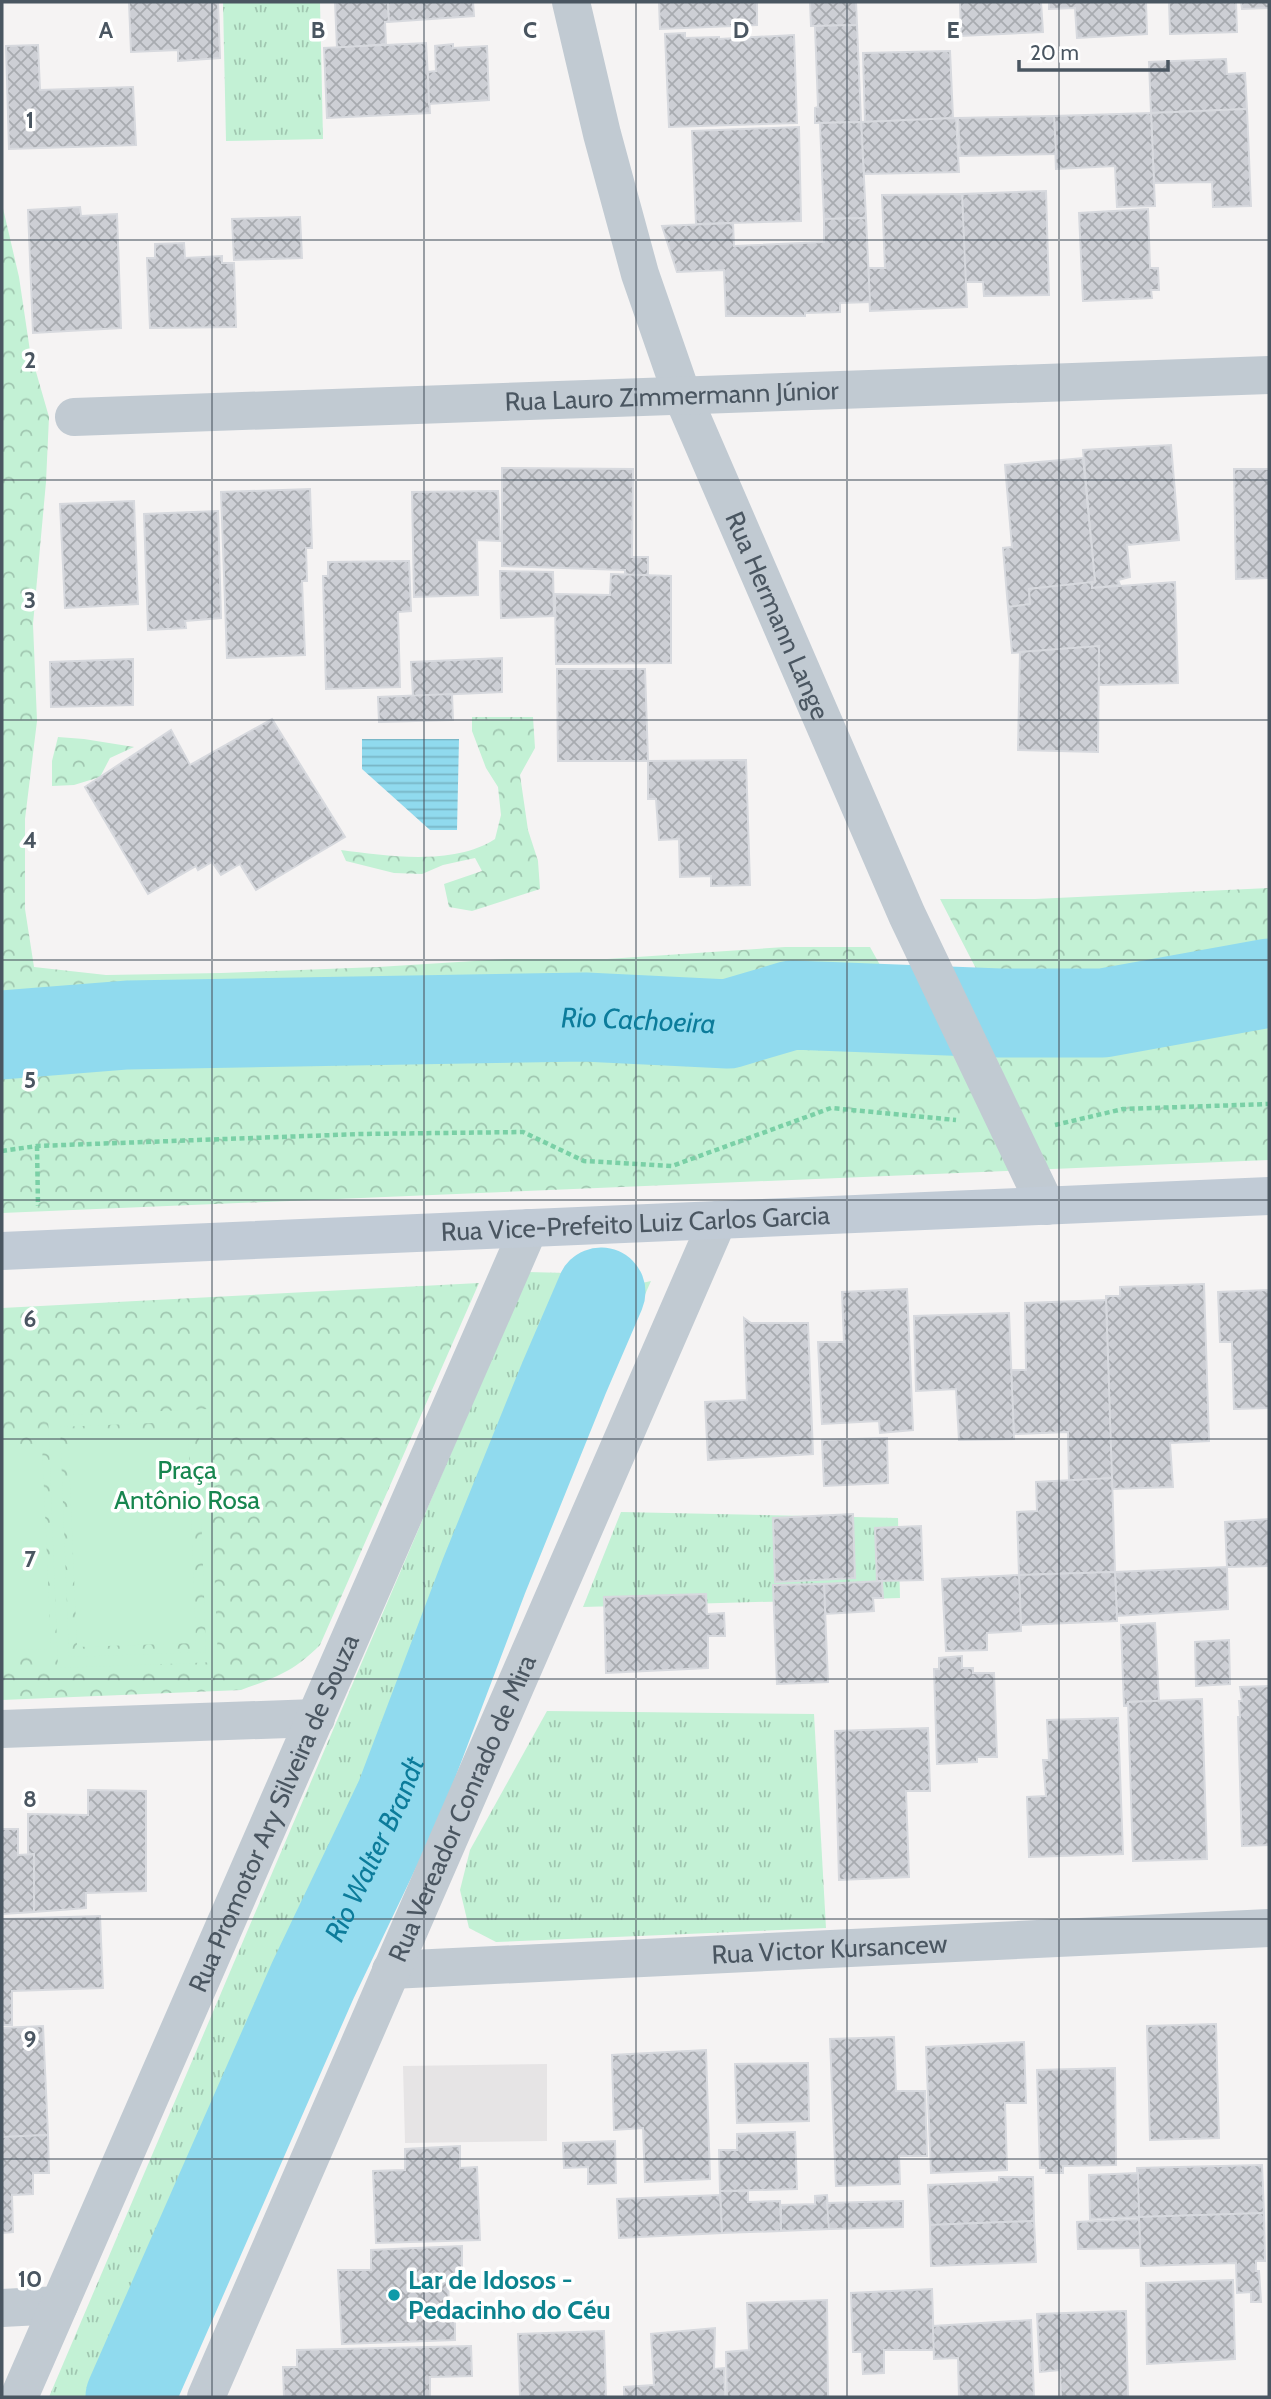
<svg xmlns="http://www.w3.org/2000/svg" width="1271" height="2399" font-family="Cabin,sans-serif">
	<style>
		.education { fill: #e6e4e5 }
		.grass { fill: url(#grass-tufts) }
		.forest { fill: url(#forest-crowns) }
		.pitch { fill: #c3f1d5; fill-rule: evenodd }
		.water { fill: url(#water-rules) }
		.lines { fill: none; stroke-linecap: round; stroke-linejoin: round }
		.river { stroke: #90daee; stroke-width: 89 }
		.building { fill: url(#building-cross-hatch); stroke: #d7d9de; stroke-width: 2 }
		.path { stroke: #7ad0a6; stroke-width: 4.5; stroke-dasharray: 5 3.5; stroke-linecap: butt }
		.street { stroke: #c1cad2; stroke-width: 38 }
		.secondary { stroke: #c1cbd6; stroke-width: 38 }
		.grid { fill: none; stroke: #4a5661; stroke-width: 2; stroke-opacity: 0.55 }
		.culture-dot { fill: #0f9aa8; stroke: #fff; stroke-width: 2.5 }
		.labels { text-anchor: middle; stroke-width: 7; stroke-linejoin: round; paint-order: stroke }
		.street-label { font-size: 26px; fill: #4a5661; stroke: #fff }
		.park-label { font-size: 26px; fill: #17864f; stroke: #fff }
		.culture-label { font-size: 26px; font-weight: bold; fill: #0d838f; stroke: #fff; text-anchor: start }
		.water-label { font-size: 28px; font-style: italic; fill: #0c7c9b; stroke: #fff }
		.grid-label { font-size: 23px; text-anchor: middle; font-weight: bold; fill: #4a5661; stroke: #fff; stroke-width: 7; stroke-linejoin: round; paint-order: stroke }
	</style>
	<defs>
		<pattern id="grass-tufts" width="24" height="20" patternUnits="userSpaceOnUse" patternTransform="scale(1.75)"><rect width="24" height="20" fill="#c3f1d5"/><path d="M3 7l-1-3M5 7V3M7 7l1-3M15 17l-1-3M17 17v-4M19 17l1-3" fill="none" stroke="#a0c6b0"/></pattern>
		<pattern id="forest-crowns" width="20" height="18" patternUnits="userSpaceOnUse" patternTransform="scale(1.75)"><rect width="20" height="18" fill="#c3f1d5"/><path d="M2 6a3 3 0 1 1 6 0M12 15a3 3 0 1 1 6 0" fill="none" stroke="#a0c6b0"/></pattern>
		<pattern id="water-rules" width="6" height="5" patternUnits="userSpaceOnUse" patternTransform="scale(1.75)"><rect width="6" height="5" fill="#90daee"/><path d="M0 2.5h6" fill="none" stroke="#78b4c4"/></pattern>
		<pattern id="building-cross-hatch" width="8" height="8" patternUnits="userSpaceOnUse" patternTransform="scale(1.75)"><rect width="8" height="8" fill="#cdcfd5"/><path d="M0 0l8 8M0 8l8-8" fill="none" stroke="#a8abb0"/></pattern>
	</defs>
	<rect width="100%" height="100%" fill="#f5f3f3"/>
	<path class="education" d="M 547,2064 L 547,2141 L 405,2143 L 403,2066 Z"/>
	<g class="grass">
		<path d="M 223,2 L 320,2 L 323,139 L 226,141 Z"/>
		<path d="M 528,1272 L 567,1273 L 601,1292 L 651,1281 L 157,2397 L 49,2397 Z"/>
		<path d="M 621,1512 L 898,1518 L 900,1598 L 583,1607 Z"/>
		<path d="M 547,1711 L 814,1714 L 826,1928 L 496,1942 L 469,1928 L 460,1890 L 470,1850 Z"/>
	</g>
	<g class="forest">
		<path d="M 2,204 L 19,277 L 30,351 L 49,417 L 46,482 L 33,624 L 37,721 L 25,819 L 25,909 L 34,967 L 106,975 L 221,973 L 378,967 L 506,959 L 607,959 L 785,947 L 870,947 L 905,1010 L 999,1013 L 940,899 L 1035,899 L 1269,888 L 1269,1160 L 2,1213 Z"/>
		<path d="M 472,717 L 533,717 L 535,748 L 520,775 L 528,830 L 538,861 L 540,889 L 472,911 L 449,907 L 444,884 L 482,871 L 475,858 L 443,865 L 422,874 L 394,873 L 346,861 L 341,850 C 387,856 454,866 495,839 L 501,815 L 498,787 L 486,768 L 472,731 Z"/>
		<path d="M 58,737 L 84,739 L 134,747 L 110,758 L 100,777 L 74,785 L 52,786 L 52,761 Z"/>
		<path d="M 479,1283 L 320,1645 C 293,1672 277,1677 241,1690 L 2,1700 L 2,1308 Z"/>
	</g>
	<g class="pitch">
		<path d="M 208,1409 L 218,1662 L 58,1668 L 48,1416 ZM 198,1421 L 206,1652 L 69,1657 L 60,1427 Z"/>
		<path d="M 188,1430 L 196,1643 L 77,1647 L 68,1435 Z"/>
		<path d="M 42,1444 L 51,1649 L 2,1650 L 2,1445 Z"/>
	</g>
	<path class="water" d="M 362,739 L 459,739 L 457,830 L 430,830 L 362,769 Z"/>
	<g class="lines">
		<g class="river">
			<path id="s1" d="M 2,1035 L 127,1025 L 585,1017 L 728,1024 L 792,1005 L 1000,1013 L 1103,1013 L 1269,983"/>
			<path id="s2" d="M 130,2397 L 313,1980 L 400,1798 L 484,1576 L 564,1378 L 601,1292"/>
		</g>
	</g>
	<g class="building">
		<path d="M 129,2 L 218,2 L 220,58 L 178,61 L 178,50 L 131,52 Z"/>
		<path d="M 335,2 L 388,2 L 389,22 L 385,22 L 386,44 L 337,48 Z"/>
		<path d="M 388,2 L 473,2 L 474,16 L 389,22 Z"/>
		<path d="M 659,2 L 757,2 L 757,25 L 660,29 Z"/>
		<path d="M 810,2 L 856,2 L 857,25 L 811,26 Z"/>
		<path d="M 960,2 L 1041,2 L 1043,32 L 961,36 Z"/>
		<path d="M 1049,2 L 1146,2 L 1147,34 L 1077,38 L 1075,8 L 1049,9 Z"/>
		<path d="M 1169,2 L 1236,2 L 1237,32 L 1170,34 Z"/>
		<path d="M 1241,2 L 1269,2 L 1269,8 L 1242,9 Z"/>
		<path d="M 857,25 L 861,122 L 815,123 L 815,108 L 818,107 L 815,26 Z"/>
		<path d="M 685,33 L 685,38 L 719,37 L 719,39 L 794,35 L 797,123 L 669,127 L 665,34 Z"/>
		<path d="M 426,43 L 430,113 L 327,118 L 324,48 Z"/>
		<path d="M 453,44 L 453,48 L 487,46 L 489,100 L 429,104 L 428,72 L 436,71 L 435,46 Z"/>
		<path d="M 38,45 L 40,90 L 133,87 L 136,145 L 9,149 L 6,46 Z"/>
		<path d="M 950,51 L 953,118 L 865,122 L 863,53 Z"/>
		<path d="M 1226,59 L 1227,74 L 1245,73 L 1247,109 L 1151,113 L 1149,62 Z"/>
		<path d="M 1247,109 L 1251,206 L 1213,207 L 1212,182 L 1154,183 L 1151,113 Z"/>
		<path d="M 1151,113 L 1155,206 L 1117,207 L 1115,166 L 1056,169 L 1054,116 Z"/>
		<path d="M 1054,116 L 1056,154 L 960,156 L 958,118 Z"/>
		<path d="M 956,118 L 959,172 L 864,174 L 861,122 Z"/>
		<path d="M 861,122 L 866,218 L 824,219 L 820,123 Z"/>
		<path d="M 799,127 L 801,221 L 696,224 L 692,131 Z"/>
		<path d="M 1046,191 L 1049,295 L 984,296 L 983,282 L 965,282 L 962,194 Z"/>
		<path d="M 962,194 L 967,307 L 870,311 L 868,268 L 885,268 L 882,195 Z"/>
		<path d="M 80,207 L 81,216 L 117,214 L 121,328 L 33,333 L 28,210 Z"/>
		<path d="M 1148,209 L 1150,268 L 1158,268 L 1159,290 L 1151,290 L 1152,298 L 1083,301 L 1079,213 Z"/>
		<path d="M 300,217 L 302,258 L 234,260 L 232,219 Z"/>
		<path d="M 866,218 L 870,302 L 840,303 L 840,312 L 805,313 L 805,316 L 726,316 L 724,270 L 677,272 L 662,226 L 733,223 L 734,246 L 824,242 L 824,219 Z"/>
		<path d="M 184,243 L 185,258 L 222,256 L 222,263 L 234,263 L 236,327 L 150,328 L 147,258 L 155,258 L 155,244 Z"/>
		<path d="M 1171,445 L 1179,540 L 1127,545 L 1130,577 L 1118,580 L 1120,585 L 1092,588 L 1092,582 L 1095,582 L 1083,450 Z"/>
		<path d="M 1083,458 L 1095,582 L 1029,589 L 1030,604 L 1008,607 L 1003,548 L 1012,547 L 1005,465 Z"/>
		<path d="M 502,468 L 633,469 L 632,557 L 648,557 L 648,575 L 625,575 L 625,570 L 502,566 Z"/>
		<path d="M 1234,469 L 1269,469 L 1269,578 L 1236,579 Z"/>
		<path d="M 310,489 L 312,548 L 306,548 L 307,581 L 302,581 L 305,655 L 227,658 L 221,492 Z"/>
		<path d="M 498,491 L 500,541 L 477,540 L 478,595 L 414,597 L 412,492 Z"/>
		<path d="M 134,501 L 138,604 L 65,608 L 60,504 Z"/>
		<path d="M 218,511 L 221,618 L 185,621 L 186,628 L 148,630 L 144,514 Z"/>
		<path d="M 409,561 L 411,611 L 398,612 L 400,687 L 326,689 L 323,576 L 328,576 L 328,562 Z"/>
		<path d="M 500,571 L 553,572 L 554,616 L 501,618 Z"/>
		<path d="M 611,574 L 671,576 L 671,663 L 556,664 L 555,594 L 610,595 Z"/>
		<path d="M 1092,582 L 1092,588 L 1175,582 L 1178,683 L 1099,685 L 1099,646 L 1012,653 L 1008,607 L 1030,604 L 1029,589 Z"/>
		<path d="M 1099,646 L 1098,752 L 1018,750 L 1020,652 Z"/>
		<path d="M 502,658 L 502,692 L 413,696 L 411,662 Z"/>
		<path d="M 133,659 L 133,705 L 51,707 L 50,662 Z"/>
		<path d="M 557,669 L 645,669 L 648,761 L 558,761 Z"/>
		<path d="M 452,694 L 453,720 L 379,722 L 378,697 Z"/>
		<path d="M 272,719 L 345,837 L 256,890 L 240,864 L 221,875 L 212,862 L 198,870 L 196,866 L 148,894 L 85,787 L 171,730 L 190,765 Z"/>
		<path d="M 746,760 L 750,885 L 711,886 L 711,876 L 680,877 L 679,839 L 659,840 L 656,799 L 648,799 L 648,761 Z"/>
		<path d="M 1204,1284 L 1209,1441 L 1170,1443 L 1173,1487 L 1112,1489 L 1106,1296 L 1120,1296 L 1120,1287 Z"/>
		<path d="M 907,1289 L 913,1430 L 880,1433 L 879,1421 L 822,1424 L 818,1342 L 844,1342 L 842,1292 Z"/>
		<path d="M 1269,1290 L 1269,1408 L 1234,1409 L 1232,1342 L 1220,1342 L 1218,1292 Z"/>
		<path d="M 1106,1300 L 1112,1478 L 1069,1481 L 1068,1432 L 1014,1434 L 1011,1370 L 1026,1370 L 1025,1303 Z"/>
		<path d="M 1009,1313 L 1014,1439 L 959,1440 L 956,1389 L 916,1391 L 914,1316 Z"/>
		<path d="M 744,1318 L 751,1323 L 808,1323 L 813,1454 L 708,1460 L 705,1402 L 747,1400 Z"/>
		<path d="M 887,1438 L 888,1483 L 824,1486 L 822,1440 Z"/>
		<path d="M 1112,1478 L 1115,1572 L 1019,1575 L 1017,1512 L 1037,1511 L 1036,1482 Z"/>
		<path d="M 853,1514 L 855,1578 L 775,1582 L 773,1518 Z"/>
		<path d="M 1269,1519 L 1269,1566 L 1227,1567 L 1225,1522 Z"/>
		<path d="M 921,1526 L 923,1580 L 877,1581 L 875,1528 Z"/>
		<path d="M 1227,1567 L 1228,1609 L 1117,1616 L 1115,1572 Z"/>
		<path d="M 1115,1572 L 1117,1621 L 1021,1625 L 1019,1575 Z"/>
		<path d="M 1019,1575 L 1021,1631 L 987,1633 L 987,1650 L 946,1651 L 942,1579 Z"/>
		<path d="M 882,1581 L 883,1598 L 873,1598 L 874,1611 L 825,1614 L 824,1584 Z"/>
		<path d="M 824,1584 L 828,1682 L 777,1684 L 773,1585 Z"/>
		<path d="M 706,1594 L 707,1614 L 724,1613 L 725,1636 L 708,1636 L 708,1668 L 606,1673 L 604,1597 Z"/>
		<path d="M 1155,1623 L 1159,1701 L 1128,1702 L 1128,1706 L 1124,1706 L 1121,1625 Z"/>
		<path d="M 1229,1640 L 1230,1684 L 1196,1686 L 1195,1642 Z"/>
		<path d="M 962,1656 L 962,1668 L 973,1668 L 973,1673 L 994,1673 L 997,1757 L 977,1757 L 977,1762 L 937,1764 L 934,1669 L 939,1669 L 939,1658 Z"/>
		<path d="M 1269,1686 L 1269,1845 L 1242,1846 L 1238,1717 L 1240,1717 L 1239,1701 L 1242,1701 L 1240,1687 Z"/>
		<path d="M 1202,1699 L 1207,1859 L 1133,1861 L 1128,1702 Z"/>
		<path d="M 1118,1718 L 1123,1854 L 1029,1857 L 1027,1797 L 1046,1796 L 1043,1760 L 1049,1760 L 1047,1720 Z"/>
		<path d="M 928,1728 L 930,1791 L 906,1791 L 909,1877 L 839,1880 L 835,1731 Z"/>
		<path d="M 88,1790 L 146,1791 L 146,1891 L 86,1893 L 86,1908 L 34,1912 L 34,1854 L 28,1855 L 28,1814 L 88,1815 Z"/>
		<path d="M 2,1829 L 18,1829 L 18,1855 L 34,1854 L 34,1912 L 2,1914 Z"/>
		<path d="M 100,1916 L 103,1988 L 12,1991 L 12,2025 L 2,2025 L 2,1919 Z"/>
		<path d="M 1216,2024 L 1219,2138 L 1150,2140 L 1147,2026 Z"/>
		<path d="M 43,2026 L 48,2135 L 2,2137 L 2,2028 Z"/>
		<path d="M 894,2037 L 896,2091 L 925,2091 L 927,2156 L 899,2156 L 900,2184 L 836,2186 L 830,2039 Z"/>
		<path d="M 1024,2042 L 1026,2103 L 1005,2103 L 1007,2170 L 931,2173 L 926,2047 Z"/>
		<path d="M 706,2050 L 710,2179 L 645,2182 L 643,2128 L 614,2130 L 612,2055 Z"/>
		<path d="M 808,2063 L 809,2121 L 737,2123 L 735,2064 Z"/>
		<path d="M 1115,2068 L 1116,2165 L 1063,2166 L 1063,2173 L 1046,2173 L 1046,2168 L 1040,2168 L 1037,2070 Z"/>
		<path d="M 795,2132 L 797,2189 L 720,2191 L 719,2150 L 737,2150 L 737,2134 Z"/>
		<path d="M 48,2135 L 49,2173 L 33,2173 L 33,2194 L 12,2195 L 13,2232 L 2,2233 L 2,2137 Z"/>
		<path d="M 615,2141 L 616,2183 L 588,2184 L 588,2167 L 564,2168 L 563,2143 Z"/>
		<path d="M 460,2146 L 460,2168 L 477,2167 L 480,2240 L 376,2243 L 373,2171 L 405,2170 L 405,2149 Z"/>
		<path d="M 1262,2165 L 1264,2213 L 1139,2217 L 1137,2168 Z"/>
		<path d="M 1138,2173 L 1139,2217 L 1090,2219 L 1089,2175 Z"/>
		<path d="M 999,2177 L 1033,2177 L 1034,2221 L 930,2225 L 928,2185 L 999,2182 Z"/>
		<path d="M 720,2191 L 748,2191 L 748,2202 L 780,2201 L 781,2231 L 722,2233 Z"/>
		<path d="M 720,2195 L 722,2233 L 619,2238 L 617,2199 Z"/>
		<path d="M 827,2195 L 829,2229 L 781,2231 L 781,2205 L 815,2204 L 815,2196 Z"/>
		<path d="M 903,2201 L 903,2227 L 829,2229 L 827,2203 Z"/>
		<path d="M 1264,2213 L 1265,2261 L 1256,2261 L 1256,2271 L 1259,2271 L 1261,2302 L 1251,2302 L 1251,2292 L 1237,2293 L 1236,2263 L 1141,2266 L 1139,2217 Z"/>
		<path d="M 1139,2219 L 1140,2248 L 1078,2249 L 1077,2222 Z"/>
		<path d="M 1034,2221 L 1036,2262 L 931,2266 L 930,2225 Z"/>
		<path d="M 462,2246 L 462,2280 L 448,2280 L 449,2310 L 455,2310 L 455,2340 L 342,2344 L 338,2270 L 371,2270 L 371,2250 Z"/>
		<path d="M 1233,2280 L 1235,2359 L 1147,2364 L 1146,2283 Z"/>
		<path d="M 932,2289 L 934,2350 L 884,2350 L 884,2373 L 863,2374 L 862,2352 L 853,2352 L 851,2293 Z"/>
		<path d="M 827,2300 L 828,2397 L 727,2397 L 726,2352 L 749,2350 L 747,2303 Z"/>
		<path d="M 1126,2311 L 1128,2397 L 1061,2397 L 1060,2370 L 1040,2372 L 1037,2314 Z"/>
		<path d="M 1031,2320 L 1034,2397 L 959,2397 L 958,2358 L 934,2359 L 933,2326 Z"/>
		<path d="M 715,2328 L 714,2369 L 724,2368 L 725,2397 L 624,2397 L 624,2387 L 654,2385 L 651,2334 Z"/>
		<path d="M 604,2331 L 606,2397 L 520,2397 L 518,2334 Z"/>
		<path d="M 471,2346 L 472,2376 L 430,2377 L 430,2397 L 284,2397 L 283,2367 L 297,2367 L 297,2350 Z"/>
	</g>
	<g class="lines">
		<g class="path">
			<path d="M 1055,1125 L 1123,1109 L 1269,1104"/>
			<path d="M 37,1146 L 38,1206"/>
			<path d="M 2,1151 L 37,1146 L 360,1134 L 523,1132 L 584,1161 L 672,1166 L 831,1108 L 956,1120"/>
		</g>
		<g class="street">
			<path id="s3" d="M 571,2 L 602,134 L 640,274 L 682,395 L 907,915 L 1046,1206"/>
			<path id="s4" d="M 74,417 L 1269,375"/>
			<path d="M 2,1729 L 316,1718"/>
			<path id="s5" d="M 391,1970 L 1269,1928"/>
			<path d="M 2,2308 L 59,2305"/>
			<path id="s6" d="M 19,2397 L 529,1228"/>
			<path id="s7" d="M 206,2397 L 718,1220"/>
		</g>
		<path class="secondary" id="s8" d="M 2,1251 L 1269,1196"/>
	</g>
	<path class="grid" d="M 212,2 L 212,2397M 424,2 L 424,2397M 636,2 L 636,2397M 847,2 L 847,2397M 1059,2 L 1059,2397M 2,240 L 1269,240M 2,480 L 1269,480M 2,720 L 1269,720M 2,960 L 1269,960M 2,1200 L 1269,1200M 2,1439 L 1269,1439M 2,1679 L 1269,1679M 2,1919 L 1269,1919M 2,2159 L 1269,2159"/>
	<circle class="culture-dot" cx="394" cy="2295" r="7"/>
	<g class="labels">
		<g class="street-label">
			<text dy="9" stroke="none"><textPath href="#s4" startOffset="598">Rua Lauro Zimmermann Júnior</textPath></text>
			<text dy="9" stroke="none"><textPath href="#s3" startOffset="649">Rua Hermann Lange</textPath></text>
			<text dy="9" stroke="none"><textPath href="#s8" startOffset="634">Rua Vice-Prefeito Luiz Carlos Garcia</textPath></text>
			<text dy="9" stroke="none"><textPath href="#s7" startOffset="642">Rua Vereador Conrado de Mira</textPath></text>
			<text dy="9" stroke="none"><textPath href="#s6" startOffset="637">Rua Promotor Ary Silveira de Souza</textPath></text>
			<text dy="9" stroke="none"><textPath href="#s5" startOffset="439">Rua Victor Kursancew</textPath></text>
		</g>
		<g class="park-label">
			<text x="187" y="1479">Praça<tspan x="187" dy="30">Antônio Rosa</tspan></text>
		</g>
		<g class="culture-label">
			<text x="408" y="2289">Lar de Idosos -<tspan x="408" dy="30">Pedacinho do Céu</tspan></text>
		</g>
		<g class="water-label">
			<text dy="10" stroke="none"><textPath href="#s1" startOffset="637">Rio Cachoeira</textPath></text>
			<text dy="10" stroke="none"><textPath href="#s2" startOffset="600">Rio Walter Brandt</textPath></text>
		</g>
	</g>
	<g class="grid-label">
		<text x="106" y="38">A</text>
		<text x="318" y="38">B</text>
		<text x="530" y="38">C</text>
		<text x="741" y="38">D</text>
		<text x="953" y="38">E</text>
		<text x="30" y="128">1</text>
		<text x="30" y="368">2</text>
		<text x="30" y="608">3</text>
		<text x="30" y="848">4</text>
		<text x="30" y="1088">5</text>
		<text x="30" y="1327">6</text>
		<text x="30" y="1567">7</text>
		<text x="30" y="1807">8</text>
		<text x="30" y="2047">9</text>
		<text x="30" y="2287">10</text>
	</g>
	<rect width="1271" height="2399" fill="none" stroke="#4a5661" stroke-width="7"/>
	<path d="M1019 60v10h149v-10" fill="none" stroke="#4a5661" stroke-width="3.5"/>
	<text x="1030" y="60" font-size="21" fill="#4a5661" stroke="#ffffff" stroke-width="5" paint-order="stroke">20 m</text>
</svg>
